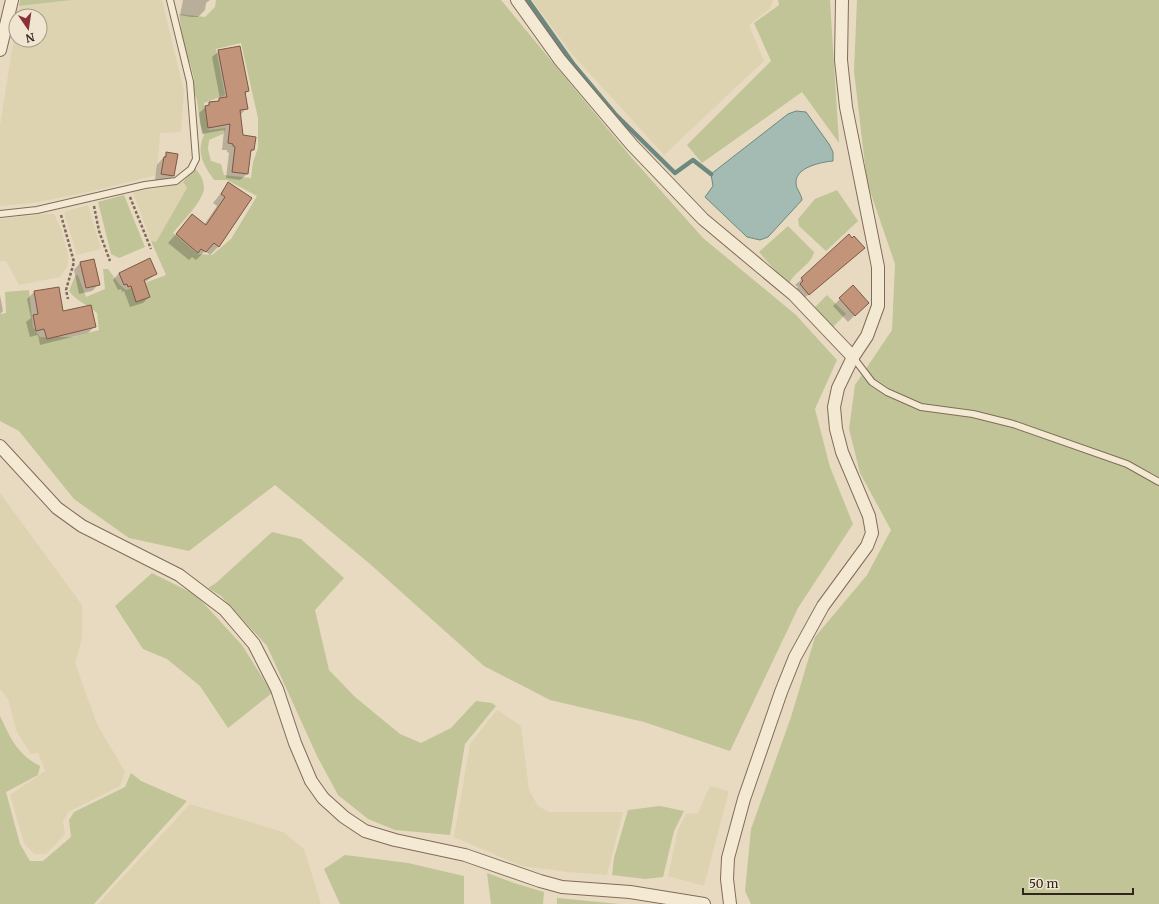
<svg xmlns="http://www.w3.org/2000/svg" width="1159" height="904" font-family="Merriweather,serif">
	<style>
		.farmland { fill: #ddd3b0 }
		.green { fill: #c1c497; fill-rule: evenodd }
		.water { fill: #a3bbb3; stroke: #6c887f }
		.shadow { fill: #0003 }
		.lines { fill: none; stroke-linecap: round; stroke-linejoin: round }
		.stream { stroke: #6c887f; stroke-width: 4.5 }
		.building { fill: #c2957b; stroke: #7c5743 }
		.service-casing { stroke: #7f6c5b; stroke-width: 8 }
		.minor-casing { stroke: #7f6c5b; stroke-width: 14 }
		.path { stroke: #7f6c5b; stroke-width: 2.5; stroke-dasharray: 3 2; stroke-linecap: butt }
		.service { stroke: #f4e9d3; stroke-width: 6 }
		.minor { stroke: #f4e9d3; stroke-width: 12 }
	</style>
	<rect width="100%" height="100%" fill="#e8dac1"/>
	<g class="farmland">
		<path d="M 72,0 L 162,0 L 184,92 L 181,132 L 160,133 L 157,175 L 89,192 L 33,203 L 0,206 L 0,125 L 16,25 L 16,40 L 40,40 L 40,16 L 17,16 L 19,6 Z"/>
		<path d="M 532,0 L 773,0 L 770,9 L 749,25 L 764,61 L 664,155 L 572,54 Z"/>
		<path d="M 183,182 L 187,188 L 156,242 L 151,241 L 133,192 L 166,187 Z"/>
		<path d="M 88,205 L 101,249 L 77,255 L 64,212 Z"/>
		<path d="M 46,214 L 54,214 L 62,231 L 68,255 L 68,265 L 60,277 L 19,285 L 6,261 L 0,261 L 0,219 Z"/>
		<path d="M 0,493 L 82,605 L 82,638 L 75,663 L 97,724 L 125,772 L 120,786 L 68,812 L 63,822 L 65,834 L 46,854 L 34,854 L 24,843 L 10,795 L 45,771 L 38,753 L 31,754 L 17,732 L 8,699 L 0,689 Z"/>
		<path d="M 497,710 L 521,726 L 529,790 L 538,806 L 549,812 L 623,812 L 607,875 L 568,872 L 522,866 L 454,837 L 470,744 Z"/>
		<path d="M 710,786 L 729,791 L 704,886 L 668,876 L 678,830 L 686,814 L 698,813 Z"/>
		<path d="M 190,804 L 283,832 L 304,849 L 321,904 L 98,904 Z"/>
	</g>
	<g class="green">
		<path d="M 20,0 L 72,0 L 19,6 Z"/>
		<path d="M 216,0 L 501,0 L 631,157 L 703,238 L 796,315 L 837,360 L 815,409 L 830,467 L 853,524 L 798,608 L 730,751 L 644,722 L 550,700 L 484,666 L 370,564 L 275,485 L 189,551 L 129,538 L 74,499 L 19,431 L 0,421 L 0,314 L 6,313 L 5,292 L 29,290 L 33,327 L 40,337 L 73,337 L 99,330 L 97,313 C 88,305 76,301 69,291 L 75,276 L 78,275 L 86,297 L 105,289 L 103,269 L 108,269 L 120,285 L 126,290 L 166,275 L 151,241 L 156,242 L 187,188 L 183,182 L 195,168 C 200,174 204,180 204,188 C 204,200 180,224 173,233 L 198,254 L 212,255 L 231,239 L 257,196 L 227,180 L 214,180 C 203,165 196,152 204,135 L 200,124 L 197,100 L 193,89 L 194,78 L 190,63 L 185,53 L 179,14 L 205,17 L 215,7 ZM 241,43 L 258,118 L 258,148 L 253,162 L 251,178 L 224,175 L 221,164 L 211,161 L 208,149 L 209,140 L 223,134 L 226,128 L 208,130 L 204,103 L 225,95 L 216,49 Z"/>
		<path d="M 778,0 L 830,0 L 839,143 L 802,92 L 702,163 L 687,145 L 771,61 L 754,23 L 779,5 Z"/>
		<path d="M 857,0 L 1159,0 L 1159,904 L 751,904 L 745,891 L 751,829 L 791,717 L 815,637 L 867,575 L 891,530 L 860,473 L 849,429 L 855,385 L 892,330 L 895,264 L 867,182 L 854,71 Z"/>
		<path d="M 837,190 L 858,221 L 826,251 L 799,226 L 798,219 L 815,199 Z"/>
		<path d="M 124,195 L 145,247 L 119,258 L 111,254 L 98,202 Z"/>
		<path d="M 788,226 L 814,252 C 812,265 794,271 789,284 L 786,283 L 759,252 Z"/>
		<path d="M 827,295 L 846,314 L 833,327 L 814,308 Z"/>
		<path d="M 272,532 L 301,539 L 344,578 L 315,610 L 329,670 L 355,697 L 400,734 L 421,743 L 451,728 L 476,701 L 492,703 L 496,706 L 465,744 L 450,835 L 395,830 L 368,819 L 338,795 L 317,756 L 267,646 L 221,596 L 208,588 L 216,583 Z"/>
		<path d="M 152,573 L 196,595 L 242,645 L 272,693 L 228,728 L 200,686 L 167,659 L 143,649 L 115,606 Z"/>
		<path d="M 0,716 C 11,739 17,754 40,766 L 38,775 L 6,792 L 20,844 L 30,861 L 43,861 L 71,837 L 69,820 L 74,812 L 125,787 L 131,773 L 141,781 L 187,801 L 94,904 L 0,904 Z"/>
		<path d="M 660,806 L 684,811 L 674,831 L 663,877 L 645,879 L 612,875 L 614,858 L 628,810 Z"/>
		<path d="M 345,855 L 408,863 L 464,876 L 464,904 L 340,904 L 324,869 Z"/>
		<path d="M 487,873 L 514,883 L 544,892 L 543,904 L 491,904 Z"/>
		<path d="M 557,898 L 620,904 L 557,904 Z"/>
	</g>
	<path class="water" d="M 796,111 L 806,112 L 829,144 L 833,152 L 833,161 C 822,162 795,167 796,183 C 796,189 801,193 802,200 L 768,237 L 760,240 L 747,237 L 705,197 L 713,186 L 711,174 L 788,114 Z"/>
	<g class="shadow">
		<path d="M 183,0 L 210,0 L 206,3 L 205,10 L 198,17 L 191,17 L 180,15 Z"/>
		<path d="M 219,51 L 248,91 L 244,95 L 247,108 L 240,115 L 242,136 L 253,150 L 250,153 L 247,174 L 240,180 L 226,178 L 229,153 L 227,152 L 227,150 L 222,150 L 224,130 L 202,134 L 199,113 L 210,103 L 216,102 L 220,99 L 212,57 Z"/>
		<path d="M 167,153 L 173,176 L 167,183 L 155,180 L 157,165 Z"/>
		<path d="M 228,184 L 250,198 L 218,247 L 210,255 L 205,251 L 196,260 L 192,257 L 189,260 L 168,243 L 193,215 L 204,225 L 217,206 L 213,203 Z"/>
		<path d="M 857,254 L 802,300 L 794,291 L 798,287 L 795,285 L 802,279 Z"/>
		<path d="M 93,260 L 99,284 L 92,291 L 79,294 L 74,270 L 80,263 Z"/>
		<path d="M 119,273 L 156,274 L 144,283 L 149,297 L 143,303 L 130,307 L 124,291 L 122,292 L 121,289 L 118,290 L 113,280 Z"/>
		<path d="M 853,286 L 861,309 L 848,322 L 833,306 Z"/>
		<path d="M 58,288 L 63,312 L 95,326 L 88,333 L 40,345 L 38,335 L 30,337 L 26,322 L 31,318 L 27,299 L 34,292 Z"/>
		<path d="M 0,295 L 3,311 L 0,314 Z"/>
	</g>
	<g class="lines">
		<path class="stream" d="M 528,0 L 574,65 L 615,114 L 675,173 L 693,160 L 711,174"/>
	</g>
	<g class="building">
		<path d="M 240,46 L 249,91 L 245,92 L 248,109 L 240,110 L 243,135 L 256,137 L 254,150 L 251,150 L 248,174 L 232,172 L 235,147 L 233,146 L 233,144 L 228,143 L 230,124 L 208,128 L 205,106 L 209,105 L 209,102 L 219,101 L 219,98 L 227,97 L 218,50 Z"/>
		<path d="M 166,152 L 178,154 L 174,176 L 161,174 L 164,157 L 166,157 Z"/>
		<path d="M 228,182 L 252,198 L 219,247 L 214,243 L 206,252 L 201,249 L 198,253 L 176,234 L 192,214 L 206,225 L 225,197 L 221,194 Z"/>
		<path d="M 849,234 L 852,238 L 854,236 L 865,248 L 809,295 L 800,284 L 803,281 L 801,278 Z"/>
		<path d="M 150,258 L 157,274 L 144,280 L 150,297 L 136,302 L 131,286 L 128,287 L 127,284 L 124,285 L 119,273 Z"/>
		<path d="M 94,259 L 100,285 L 86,288 L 80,262 Z"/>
		<path d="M 853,285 L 869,303 L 855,316 L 839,298 Z"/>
		<path d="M 59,287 L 63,311 L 91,305 L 96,327 L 47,339 L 44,329 L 36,331 L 33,315 L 38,314 L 34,291 Z"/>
	</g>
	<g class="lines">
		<defs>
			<g id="service">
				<path d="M 0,214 L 37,210 L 145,185 L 176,181 L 191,169 L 196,159 L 190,82 L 170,0"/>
				<path d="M 853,357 L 872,382 L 887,392 L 921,407 L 973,414 L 1013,424 L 1127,464 L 1159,482"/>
			</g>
			<g id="minor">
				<path d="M 517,0 L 560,60 L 632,145 L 703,219 L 794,295 L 853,357"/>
				<path d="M 0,50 L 12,0"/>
				<path d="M 0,446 L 57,508 L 82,526 L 179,575 L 225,610 L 254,644 L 277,689 L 295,743 L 311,781 L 323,798 L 344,817 L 365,831 L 395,840 L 465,855 L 540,881 L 562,887 L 630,892 L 704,904"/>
				<path d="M 730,904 L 727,879 L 728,858 L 744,799 L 781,692 L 795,657 L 823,606 L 867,546 L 872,533 L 869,516 L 842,452 L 836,429 L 834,407 L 838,388 L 853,357 L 867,336 L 878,306 L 878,267 L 846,107 L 841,60 L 842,0"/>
			</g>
		</defs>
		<use href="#service" class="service-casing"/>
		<use href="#minor" class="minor-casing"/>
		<g class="path">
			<path d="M 130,197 L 151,249"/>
			<path d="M 94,206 L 99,231 L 110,261"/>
			<path d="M 61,215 L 74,262 L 66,290 L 68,299"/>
		</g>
		<use href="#service" class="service"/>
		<use href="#minor" class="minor"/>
	</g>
	<g transform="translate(28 28) rotate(167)"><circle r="19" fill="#f0e5d0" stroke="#a49988"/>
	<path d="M0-3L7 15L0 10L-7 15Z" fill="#883237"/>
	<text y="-6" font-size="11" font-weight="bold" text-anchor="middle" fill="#31261d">N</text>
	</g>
	<path d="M1023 888v6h110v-6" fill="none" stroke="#31261d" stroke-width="2"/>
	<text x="1029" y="888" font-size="12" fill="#31261d" stroke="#f0e5d0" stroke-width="3" paint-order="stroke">50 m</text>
</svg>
